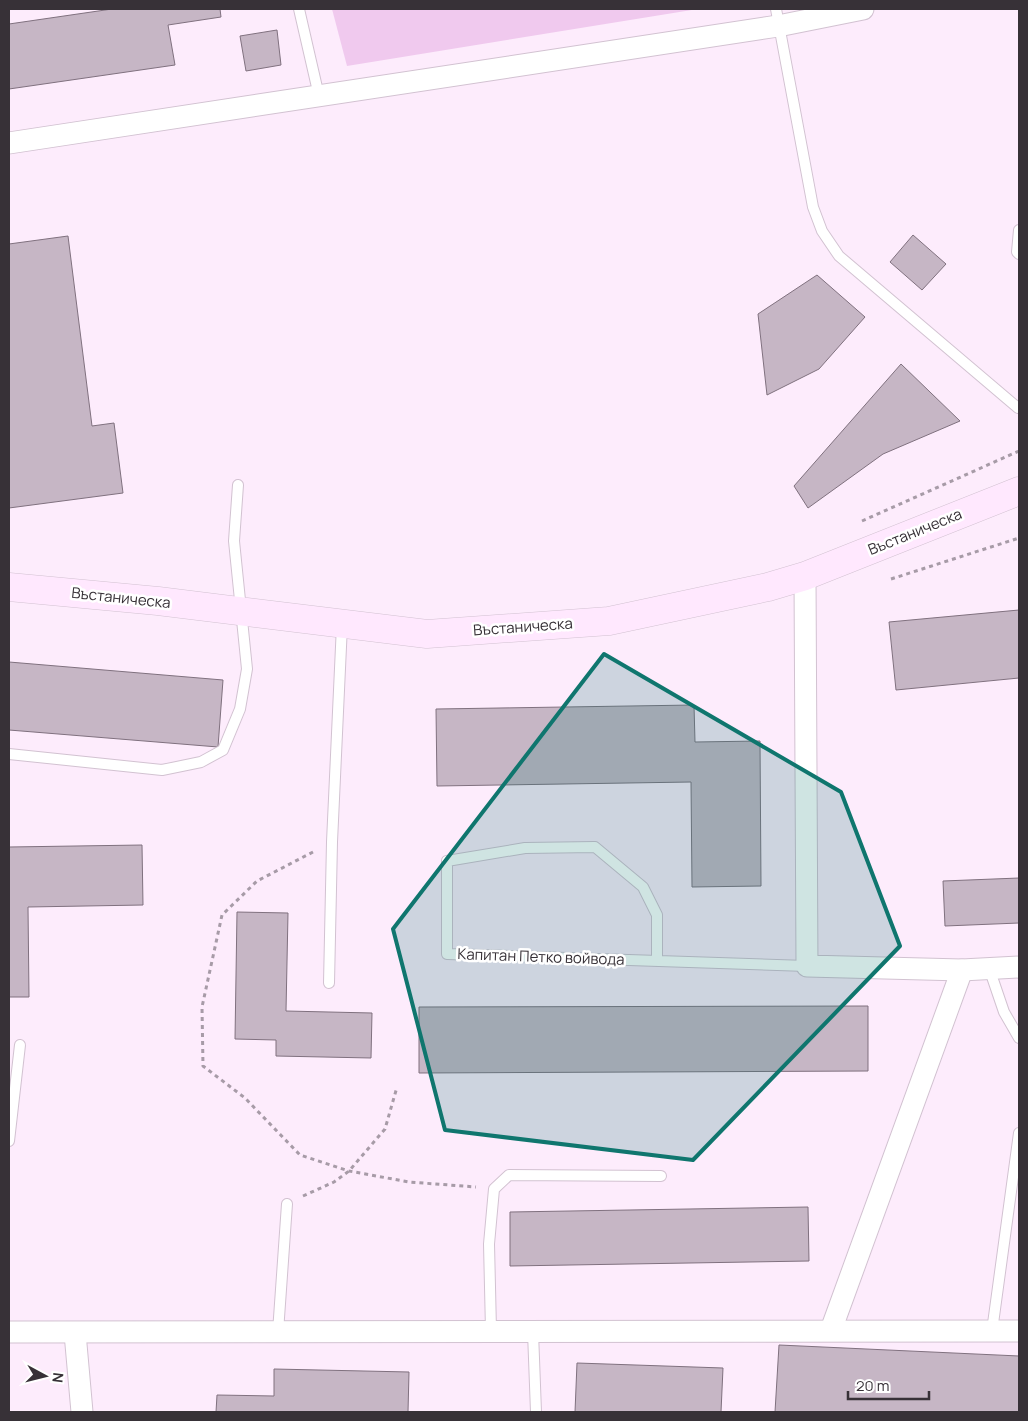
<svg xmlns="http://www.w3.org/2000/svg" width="1028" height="1421" font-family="Manrope,sans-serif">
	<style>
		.green { fill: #f0c9ee }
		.building { fill: #c6b6c5; stroke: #80717f }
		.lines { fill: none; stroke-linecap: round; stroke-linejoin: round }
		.service-casing { stroke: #d2c2d1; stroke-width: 12 }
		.minor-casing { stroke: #d2c2d1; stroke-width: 23 }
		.secondary-casing { stroke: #d2c2d1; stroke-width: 29 }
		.path { stroke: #a79ba7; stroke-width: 3; stroke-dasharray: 4 4; stroke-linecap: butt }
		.service { stroke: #fff; stroke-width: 10 }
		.minor { stroke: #fff; stroke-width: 21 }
		.secondary { stroke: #ffe8fe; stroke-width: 28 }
		.marked { fill: #0f766e; fill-opacity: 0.2; stroke: #0f766e; stroke-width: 4; stroke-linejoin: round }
		.labels { text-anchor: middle; stroke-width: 5; stroke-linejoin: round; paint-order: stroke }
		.street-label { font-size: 15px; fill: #373137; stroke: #fff }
	</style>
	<rect width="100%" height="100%" fill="#fdecfc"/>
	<path class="green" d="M 332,9 L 698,9 L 347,66 Z"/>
	<g class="building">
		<path d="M 112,9 L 220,9 L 221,17 L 168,25 L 175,65 L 9,89 L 9,24 Z"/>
		<path d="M 277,30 L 281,65 L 246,71 L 240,36 Z"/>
		<path d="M 913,235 L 946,264 L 922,290 L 890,262 Z"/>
		<path d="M 68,236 L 92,426 L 114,423 L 123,493 L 9,508 L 9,244 Z"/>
		<path d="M 817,275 L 865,317 L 819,369 L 767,395 L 758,314 Z"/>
		<path d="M 901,364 L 960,421 L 883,454 L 808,508 L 794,486 Z"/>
		<path d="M 1019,610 L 1019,678 L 896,690 L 889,622 Z"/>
		<path d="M 9,662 L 223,680 L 218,747 L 9,730 Z"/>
		<path d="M 694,705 L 695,742 L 760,741 L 761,886 L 692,887 L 691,782 L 437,786 L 436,709 Z"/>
		<path d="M 142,845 L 143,905 L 28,907 L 29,997 L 9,997 L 9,847 Z"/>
		<path d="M 1019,878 L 1019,923 L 945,926 L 943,881 Z"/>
		<path d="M 237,912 L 288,913 L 286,1011 L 372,1013 L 371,1058 L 276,1056 L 276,1040 L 235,1039 Z"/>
		<path d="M 868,1006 L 868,1071 L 419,1073 L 419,1007 Z"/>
		<path d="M 808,1207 L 809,1261 L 510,1266 L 510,1212 Z"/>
		<path d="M 779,1345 L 1019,1356 L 1019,1412 L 775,1412 Z"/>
		<path d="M 577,1363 L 723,1368 L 721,1412 L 575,1412 Z"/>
		<path d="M 274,1369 L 409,1372 L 408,1412 L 216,1412 L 217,1395 L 274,1396 Z"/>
	</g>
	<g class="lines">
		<defs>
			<g id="service">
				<path d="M 299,9 L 319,96"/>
				<path d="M 776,9 L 813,207 L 822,231 L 839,256 L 1018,408"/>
				<path d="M 1019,230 L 1017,252 L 1019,254"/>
				<path d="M 9,754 L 162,770 L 201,762 L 223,750 L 240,709 L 247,669 L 234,541 L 238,485"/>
				<path d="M 657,961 L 657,915 L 643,887 L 595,847 L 525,848 L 447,861 L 447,954 L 807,966"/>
				<path d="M 989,968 L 1004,1012 L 1019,1038"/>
				<path d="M 329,983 L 332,842 L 342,625"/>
				<path d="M 9,1141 L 20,1045"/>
				<path d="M 491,1330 L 489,1244 L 494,1189 L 509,1175 L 661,1176"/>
				<path d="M 992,1331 L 1019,1133"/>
				<path d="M 278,1332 L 287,1204"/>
				<path d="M 533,1332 L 536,1412"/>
			</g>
			<g id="minor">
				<path d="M 9,143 L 778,26 L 863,9"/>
				<path d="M 805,576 L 807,966 L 962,970 L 1019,967"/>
				<path d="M 831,1330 L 962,970"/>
				<path d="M 9,1332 L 1019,1331"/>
				<path d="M 75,1333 L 82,1412"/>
			</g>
			<path id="secondary" d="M 9,587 L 158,601 L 427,634 L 609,621 L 768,587 L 805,576 L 1019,491"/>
		</defs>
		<use href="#service" class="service-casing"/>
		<use href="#minor" class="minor-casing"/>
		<use href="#secondary" class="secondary-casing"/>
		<g class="path">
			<path d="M 862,521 L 1019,451"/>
			<path d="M 891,579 L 1019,538"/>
			<path d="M 313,852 L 257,881 L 222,915 L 202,1007 L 203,1066 L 245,1098 L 300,1155 L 349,1171 L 409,1182 L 476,1187"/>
			<path d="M 303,1196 L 334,1182 L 349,1171 L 385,1129 L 397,1087"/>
		</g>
		<use href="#service" class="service"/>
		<use href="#minor" class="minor"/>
		<use href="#secondary" class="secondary"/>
	</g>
	<path class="marked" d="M 604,654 L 841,792 L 900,946 L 693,1160 L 445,1130 L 393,929 Z"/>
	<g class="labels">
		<g class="street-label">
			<text transform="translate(915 532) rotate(-22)" y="5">Въстаническа</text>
			<text transform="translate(121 598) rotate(6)" y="5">Въстаническа</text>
			<text transform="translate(523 627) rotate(-4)" y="5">Въстаническа</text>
			<text transform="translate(541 957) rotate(2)" y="5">Капитан Петко войвода</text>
		</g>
	</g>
	<rect width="1028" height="1421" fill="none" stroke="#373137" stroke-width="20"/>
	<g transform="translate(45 1376) rotate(97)" stroke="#ffffff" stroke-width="4" paint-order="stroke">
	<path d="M0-4L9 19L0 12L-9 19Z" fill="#373137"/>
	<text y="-8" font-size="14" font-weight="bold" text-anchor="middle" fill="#373137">N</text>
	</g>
	<path d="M848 1391v8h81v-8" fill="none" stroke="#373137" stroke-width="2.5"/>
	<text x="856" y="1391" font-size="15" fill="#373137" stroke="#ffffff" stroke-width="4" paint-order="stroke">20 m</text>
</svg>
